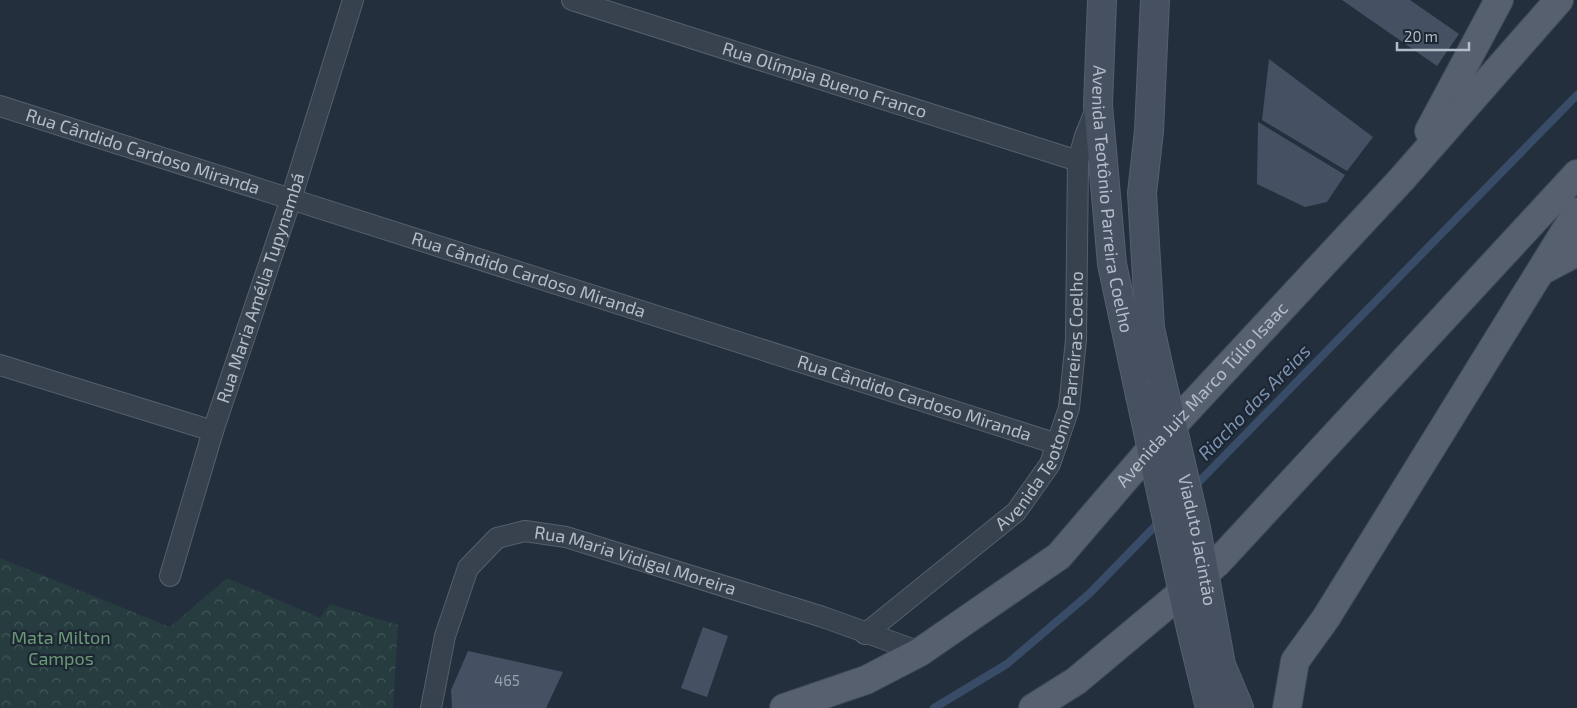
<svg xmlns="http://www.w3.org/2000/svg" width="1577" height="708" font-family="'Exo 2',sans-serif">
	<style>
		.forest { fill: url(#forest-crowns) }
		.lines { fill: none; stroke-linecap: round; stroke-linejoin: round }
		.stream { stroke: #394c67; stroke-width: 8 }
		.building { fill: #455162 }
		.minor-casing { stroke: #565f6c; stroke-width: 22 }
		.secondary-casing { stroke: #565f6c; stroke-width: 30 }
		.primary-casing { stroke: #414a57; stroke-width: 30 }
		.minor { stroke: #38414e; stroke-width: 20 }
		.secondary { stroke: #465061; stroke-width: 28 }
		.primary { stroke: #56606e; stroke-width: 28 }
		.secondary-bridge-casing { stroke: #565f6c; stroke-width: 30; stroke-linecap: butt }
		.secondary-bridge { stroke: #465061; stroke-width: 28 }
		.labels { text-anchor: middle; stroke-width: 4.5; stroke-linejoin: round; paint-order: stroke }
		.number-label { font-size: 15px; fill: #98a1af }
		.street-label { font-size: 18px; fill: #b4bcc9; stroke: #1d2633 }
		.park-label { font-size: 18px; fill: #6b9a76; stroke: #1d2633 }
		.water-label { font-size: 19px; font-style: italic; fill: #7c92b1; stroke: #1d2633 }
	</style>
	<defs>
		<pattern id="forest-crowns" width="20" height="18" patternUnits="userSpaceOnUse" patternTransform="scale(1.25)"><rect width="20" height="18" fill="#263c3f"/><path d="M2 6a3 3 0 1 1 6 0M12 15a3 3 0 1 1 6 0" fill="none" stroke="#435659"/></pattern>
	</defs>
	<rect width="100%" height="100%" fill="#242f3e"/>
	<path class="forest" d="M 0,558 L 170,627 L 227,578 L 320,618 L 330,604 L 398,625 L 393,708 L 0,708 Z"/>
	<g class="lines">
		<g class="stream">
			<path d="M 1192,489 L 1577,95"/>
			<path d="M 934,708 L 1007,664 L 1089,594 L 1161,520"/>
		</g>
	</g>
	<g class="building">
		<path d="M 1342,0 L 1410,0 L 1459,34 L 1437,66 Z"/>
		<path d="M 1269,59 L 1373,137 L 1347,171 L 1262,120 Z"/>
		<path d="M 1258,122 L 1345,175 L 1327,202 L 1305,207 L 1257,184 Z"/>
		<path d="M 703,627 L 728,636 L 707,697 L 681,688 Z"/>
		<path d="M 468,651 L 563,672 L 546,708 L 452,708 L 451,690 Z"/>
	</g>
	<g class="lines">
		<defs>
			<g id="minor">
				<path id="s1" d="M 572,0 L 1078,161"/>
				<path id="s2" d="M 0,106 L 1057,444"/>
				<path d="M 0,365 L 213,431"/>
				<path id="s3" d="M 170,576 L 213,431 L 291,199 L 353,0"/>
				<path id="s4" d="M 865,634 L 1016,512 L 1050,464 L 1069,408 L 1076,340 L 1078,161 L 1085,136 L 1097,107"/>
				<path id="s5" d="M 431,708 L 445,636 L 468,568 L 497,538 L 525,531 L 566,537 L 823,617 L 920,652"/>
			</g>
			<g id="secondary">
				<path id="s6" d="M 1102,0 L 1098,105 L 1112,264 L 1140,395"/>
				<path d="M 1155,0 L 1149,131 L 1142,193 L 1150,328 L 1161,378"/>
				<path d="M 1212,616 L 1221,665 L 1239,708"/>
				<path d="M 1191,629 L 1210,708"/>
			</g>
			<g id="primary">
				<path d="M 1429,131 L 1499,0"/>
				<path d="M 1541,271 L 1577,252"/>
				<path id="s7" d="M 784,708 L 866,680 L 920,652 L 1059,556 L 1150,450 L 1401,180 L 1559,0"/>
				<path d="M 1033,708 L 1076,681 L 1217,563 L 1577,174"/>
				<path d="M 1287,708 L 1295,661 L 1326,618 L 1577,212"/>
			</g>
		</defs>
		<use href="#minor" class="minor-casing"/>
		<use href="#secondary" class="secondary-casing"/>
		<use href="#primary" class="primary-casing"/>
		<use href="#minor" class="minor"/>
		<use href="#secondary" class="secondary"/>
		<use href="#primary" class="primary"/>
		<defs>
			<g id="secondary-bridge">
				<path id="s8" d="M 1161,378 L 1196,528 L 1212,616"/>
				<path d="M 1140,395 L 1191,629"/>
			</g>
		</defs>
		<use href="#secondary-bridge" class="secondary-bridge-casing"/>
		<use href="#secondary-bridge" class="secondary-bridge"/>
	</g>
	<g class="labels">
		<g class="number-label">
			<text x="507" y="686">465</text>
		</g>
		<g class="street-label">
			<text dy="6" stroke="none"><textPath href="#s1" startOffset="265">Rua Olímpia Bueno Franco</textPath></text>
			<text dy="6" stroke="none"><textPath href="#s2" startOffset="150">Rua Cândido Cardoso Miranda</textPath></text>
			<text dy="6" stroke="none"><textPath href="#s6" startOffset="200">Avenida Teotônio Parreira Coelho</textPath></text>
			<text dy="6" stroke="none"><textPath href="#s2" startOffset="555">Rua Cândido Cardoso Miranda</textPath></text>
			<text dy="6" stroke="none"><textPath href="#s3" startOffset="302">Rua Maria Amélia Tupynambá</textPath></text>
			<text dy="6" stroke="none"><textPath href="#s7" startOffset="532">Avenida Juiz Marco Túlio Isaac</textPath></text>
			<text dy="6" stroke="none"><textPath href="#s2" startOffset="960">Rua Cândido Cardoso Miranda</textPath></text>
			<text dy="6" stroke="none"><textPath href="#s4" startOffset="310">Avenida Teotonio Parreiras Coelho</textPath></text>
			<text dy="6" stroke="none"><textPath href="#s8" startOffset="166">Viaduto Jacintão</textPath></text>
			<text dy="6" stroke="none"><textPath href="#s5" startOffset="330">Rua Maria Vidigal Moreira</textPath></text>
		</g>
		<g class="park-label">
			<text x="61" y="644">Mata Milton<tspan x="61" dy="21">Campos</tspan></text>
		</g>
		<g class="water-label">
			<text transform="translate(1254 402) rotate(-46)" y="7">Riacho das Areias</text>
		</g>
	</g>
	<path d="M1397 42v8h72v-8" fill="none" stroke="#b4bcc9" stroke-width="2.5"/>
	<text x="1404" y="42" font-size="15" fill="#b4bcc9" stroke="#1d2633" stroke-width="4" paint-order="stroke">20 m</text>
</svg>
